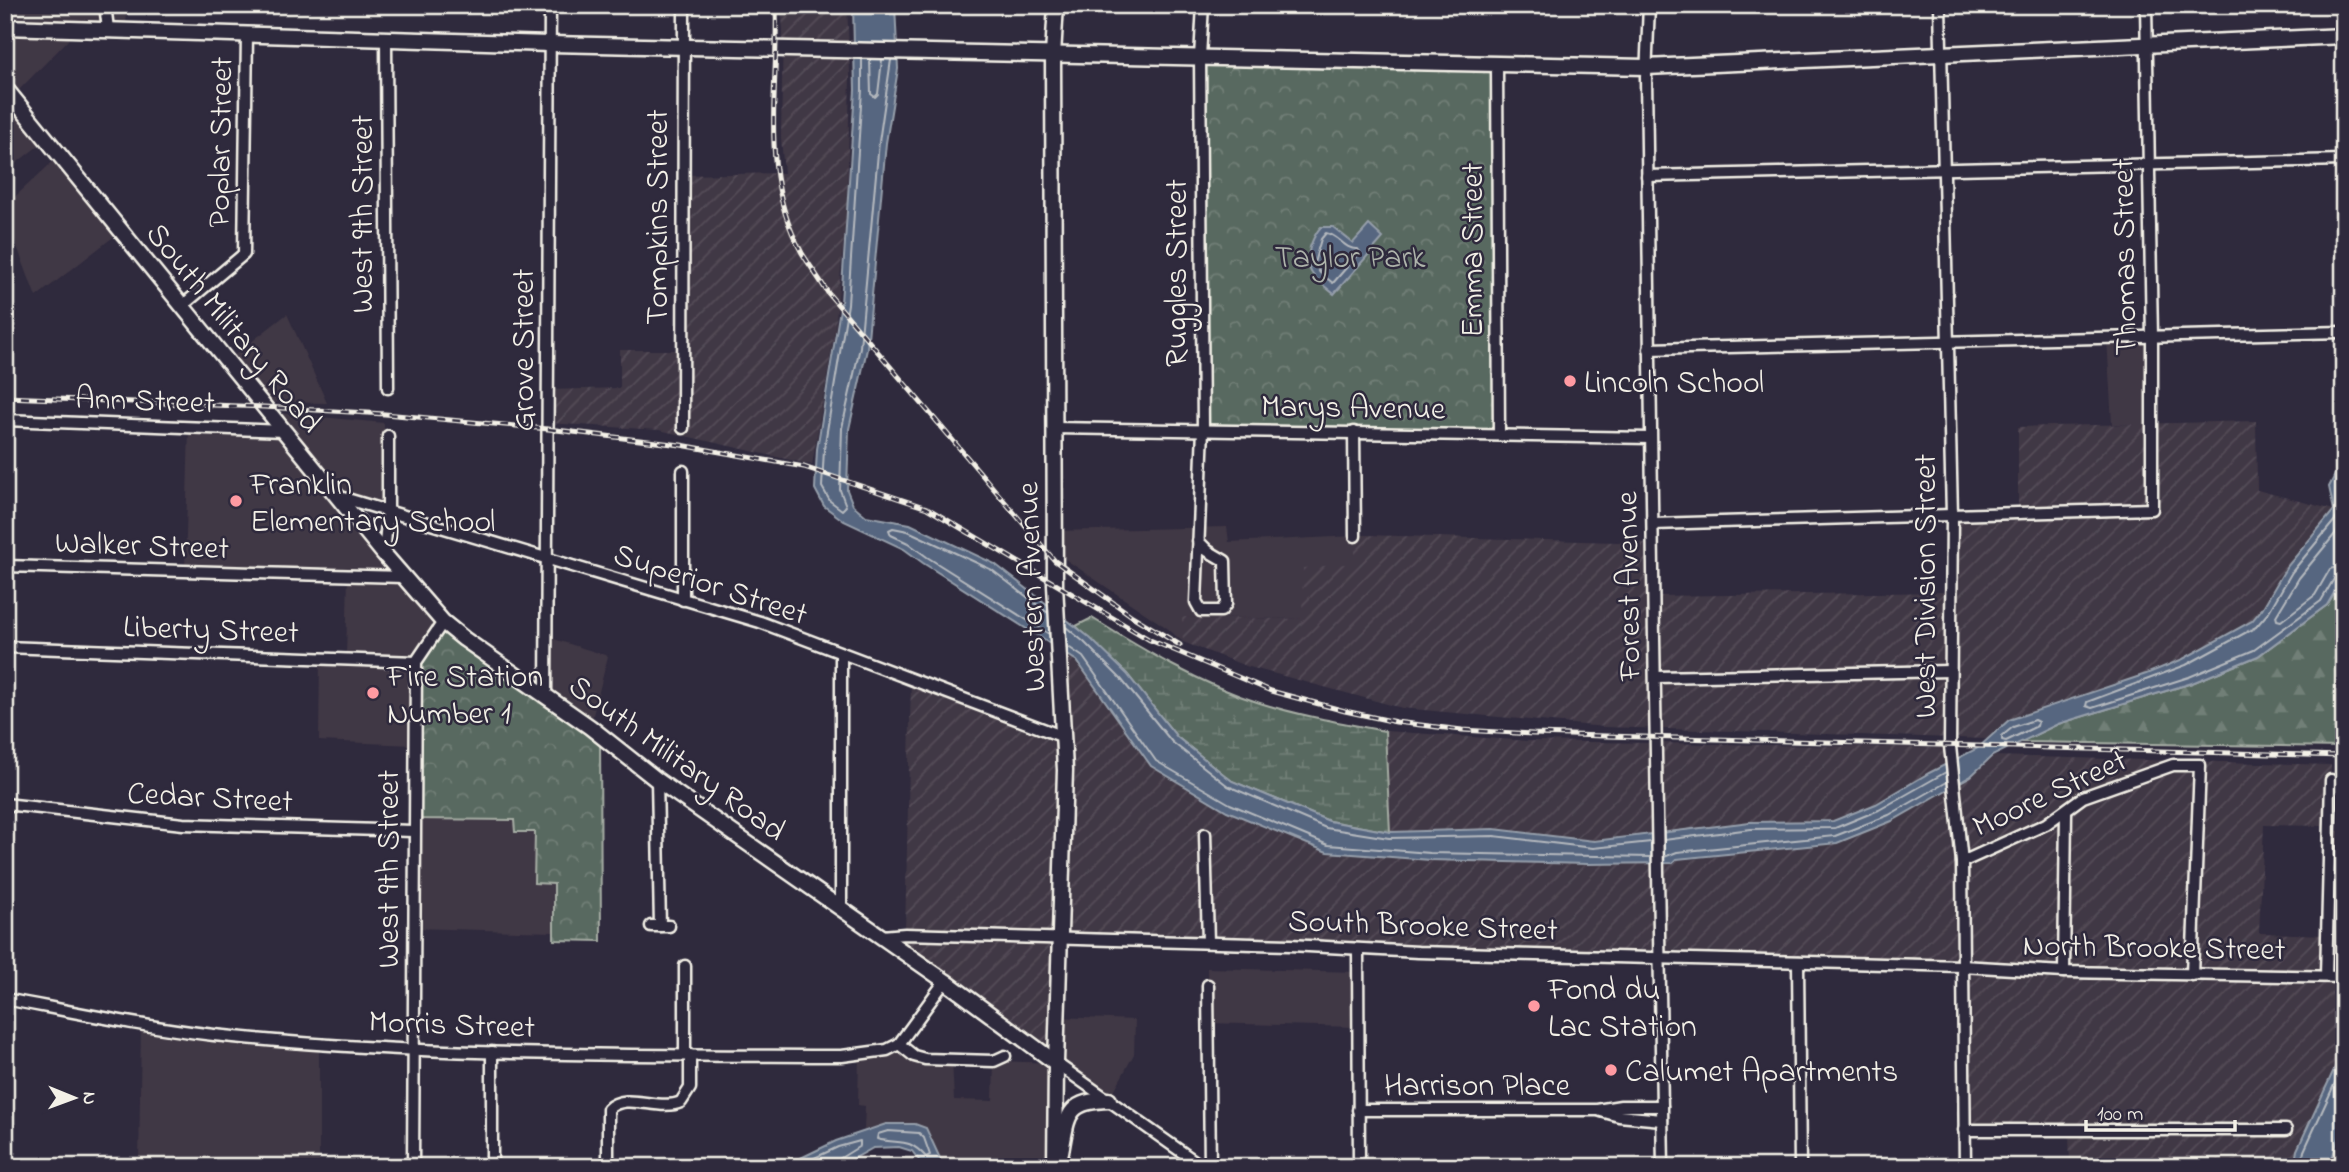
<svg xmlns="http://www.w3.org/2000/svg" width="2349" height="1172" font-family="'Indie Flower',sans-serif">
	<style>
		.built { fill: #413845 }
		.industrial { fill: url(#industrial-furrows) }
		.forest { fill: url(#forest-firs); stroke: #a6ada4; stroke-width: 2 }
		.wetland { fill: url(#wetland-marsh); stroke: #a6ada4; stroke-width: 2 }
		.park { fill: url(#park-crowns); stroke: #a6ada4; stroke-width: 2 }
		.water { fill: #566680; stroke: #959eaa; stroke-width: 2 }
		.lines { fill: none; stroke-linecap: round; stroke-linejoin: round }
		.shore { stroke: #b5b9be; stroke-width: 2 }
		.street-casing { stroke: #f4f1e8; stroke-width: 15 }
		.secondary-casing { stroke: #f4f1e8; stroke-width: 19 }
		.street { stroke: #2f2a3d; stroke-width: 10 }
		.secondary { stroke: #2f2a3d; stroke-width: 14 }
		.rail-casing { stroke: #f4f1e8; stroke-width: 5 }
		.rail { stroke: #2f2a3d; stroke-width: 2.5; stroke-dasharray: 8; stroke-linecap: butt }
		.poi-dot { fill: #ff9aa2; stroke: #2f2a3d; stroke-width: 2.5 }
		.labels { text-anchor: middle; stroke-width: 5; stroke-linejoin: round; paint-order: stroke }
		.street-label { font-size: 32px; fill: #f4f1e8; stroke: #2f2a3d }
		.park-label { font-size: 32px; fill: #aeb4ab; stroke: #2f2a3d }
		.poi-label { font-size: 32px; fill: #f4f1e8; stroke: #2f2a3d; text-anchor: start }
	</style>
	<defs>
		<pattern id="industrial-furrows" width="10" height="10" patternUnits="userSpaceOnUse" patternTransform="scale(1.75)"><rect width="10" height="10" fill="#413845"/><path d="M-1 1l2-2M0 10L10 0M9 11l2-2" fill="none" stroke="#544c57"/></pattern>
		<pattern id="forest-firs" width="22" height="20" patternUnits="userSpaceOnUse" patternTransform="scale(1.75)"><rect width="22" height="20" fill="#596960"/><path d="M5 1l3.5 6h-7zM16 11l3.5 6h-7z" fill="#717f77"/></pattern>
		<pattern id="wetland-marsh" width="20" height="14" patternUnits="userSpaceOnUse" patternTransform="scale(1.75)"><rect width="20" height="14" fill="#596960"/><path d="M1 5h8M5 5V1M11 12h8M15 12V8" fill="none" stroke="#717f77"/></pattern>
		<pattern id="park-crowns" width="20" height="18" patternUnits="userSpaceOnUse" patternTransform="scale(1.75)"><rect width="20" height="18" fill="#596960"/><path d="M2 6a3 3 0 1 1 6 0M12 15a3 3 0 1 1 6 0" fill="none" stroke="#717f77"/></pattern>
	</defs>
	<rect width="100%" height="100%" fill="#2f2a3d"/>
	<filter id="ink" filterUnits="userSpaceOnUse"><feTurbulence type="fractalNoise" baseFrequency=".0143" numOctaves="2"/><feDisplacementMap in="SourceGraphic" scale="14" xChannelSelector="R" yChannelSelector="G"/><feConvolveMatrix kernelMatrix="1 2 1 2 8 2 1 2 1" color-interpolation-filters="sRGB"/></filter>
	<g filter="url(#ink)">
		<g class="built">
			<path d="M 5,5 L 127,5 L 126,30 L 79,29 L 13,96 L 47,139 L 5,172 Z"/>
			<path d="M 60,155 L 121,231 L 36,297 L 5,214 L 5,206 Z"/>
			<path d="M 287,314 L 327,403 L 260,402 L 227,361 Z"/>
			<path d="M 2152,337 L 2151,424 L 2112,424 L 2107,338 Z"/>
			<path d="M 268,412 L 384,423 L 384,510 L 338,496 L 443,622 L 414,745 L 319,741 L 320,659 L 346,659 L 348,575 L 185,571 L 189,427 L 283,431 Z"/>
			<path d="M 1227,527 L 1229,542 L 1355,536 L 1355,563 L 1303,619 L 1183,617 L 1183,642 L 1167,628 L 1056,553 L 1055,531 Z"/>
			<path d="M 547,637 L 608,656 L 590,727 L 546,696 Z"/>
			<path d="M 414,819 L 514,820 L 535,832 L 534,883 L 554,884 L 554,932 L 413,928 Z"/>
			<path d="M 1207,968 L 1358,972 L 1357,1027 L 1208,1023 Z"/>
			<path d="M 1057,1017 L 1135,1020 L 1134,1054 L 1109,1100 L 1056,1064 L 1055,1167 L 944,1167 L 926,1128 L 915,1124 L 886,1124 L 864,1130 L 865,1106 L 858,1105 L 859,1055 L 899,1044 L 914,1056 L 952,1060 L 954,1100 L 993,1101 L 994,1061 L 1055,1063 Z"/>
			<path d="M 141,1024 L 319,1044 L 319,1167 L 139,1167 Z"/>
		</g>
		<g class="industrial">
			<path d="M 781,5 L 847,5 L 850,74 L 847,207 L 835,330 L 812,465 L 659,430 L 548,423 L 549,390 L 620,388 L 620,350 L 681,350 L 683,175 L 784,173 L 781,137 L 783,30 Z"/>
			<path d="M 2256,421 L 2257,490 L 2334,510 L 2286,568 L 2262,609 L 2252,621 L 2183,659 L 2146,674 L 2009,720 L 1988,739 L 1605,727 L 1402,708 L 1246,666 L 1183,642 L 1182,617 L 1302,619 L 1303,568 L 1355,563 L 1355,536 L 1364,535 L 1654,543 L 1655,596 L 1950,592 L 1952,515 L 2018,513 L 2018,427 Z"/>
			<path d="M 1057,647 L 1077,661 L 1151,766 L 1327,852 L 1430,860 L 1587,864 L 1691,859 L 1837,843 L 1892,821 L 1971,776 L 1992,756 L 2331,765 L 2330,826 L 2264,825 L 2259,933 L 2327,935 L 2326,976 L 2344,977 L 2344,1048 L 2297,1150 L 2294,1167 L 2070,1167 L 2069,1131 L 1964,1130 L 1962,967 L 1061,939 L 1056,1063 L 882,936 L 905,933 L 911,680 L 1063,736 Z"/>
			<path d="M 1385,731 L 1529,741 L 1951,748 L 1952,761 L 1876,804 L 1833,821 L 1750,822 L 1594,841 L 1494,829 L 1390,832 Z"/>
			<path d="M 2330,831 L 2344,831 L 2344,900 L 2327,900 Z"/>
			<path d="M 2344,1123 L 2344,1167 L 2329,1167 L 2331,1159 Z"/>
		</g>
		<path class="forest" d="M 2344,576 L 2344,747 L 2020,742 L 2058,724 L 2192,683 L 2258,656 L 2327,605 Z"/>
		<path class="wetland" d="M 1092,618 C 1145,651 1200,684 1260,703 C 1301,716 1343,723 1385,731 L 1390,832 L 1329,821 L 1232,781 L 1177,737 L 1127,674 L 1076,626 Z"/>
		<g class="park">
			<path d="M 1200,57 L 1497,64 L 1499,435 L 1203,429 Z"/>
			<path d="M 443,622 L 600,734 L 601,941 L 554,940 L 554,884 L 534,883 L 535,832 L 515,832 L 514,820 L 414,819 L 416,662 Z"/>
		</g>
		<g class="water">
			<path d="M 853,5 L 895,5 L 898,69 L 886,143 L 867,349 L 849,429 L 847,490 L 853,505 L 866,516 L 910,524 L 995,564 L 1089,637 L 1127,674 L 1177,737 L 1232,781 L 1329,821 L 1390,832 L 1494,829 L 1594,841 L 1750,822 L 1833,821 L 1876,804 L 1929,773 L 1978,748 L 2009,720 L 2146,674 L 2183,659 L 2252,621 L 2262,609 L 2286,568 L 2334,510 L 2329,487 L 2344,457 L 2344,576 L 2327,605 L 2258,656 L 2192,683 L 2058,724 L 1992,756 L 1971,776 L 1892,821 L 1837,843 L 1677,859 L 1673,863 L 1587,864 L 1430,860 L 1327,852 L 1227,811 L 1151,766 L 1077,661 L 923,563 L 904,549 L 844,521 L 824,506 L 815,489 L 817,449 L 841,303 L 855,90 Z"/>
			<path d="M 1369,225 L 1383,238 L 1334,294 C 1316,279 1303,273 1310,247 C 1313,239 1315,233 1321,227 L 1333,227 L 1353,243 Z"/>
			<path d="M 2344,1048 L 2344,1123 L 2329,1167 L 2294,1167 L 2297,1150 Z"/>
			<path d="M 886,1124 L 915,1124 L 926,1128 L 944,1167 L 924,1167 L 912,1151 L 899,1147 L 873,1148 L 839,1167 L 782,1167 L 836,1141 Z"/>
		</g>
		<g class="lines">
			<g class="shore">
				<path d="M 862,59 L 862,90 L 848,304 L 824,449 L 822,487 L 830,501 L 842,510 L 846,506 L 840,490 L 842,428 L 860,347 L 879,142 L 891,60"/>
				<path d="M 870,59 L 871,94 L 875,97 L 878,94 L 882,60"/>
				<path d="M 1326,233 C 1339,235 1344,250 1358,249 L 1360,252 L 1333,283 L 1320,273 L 1314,263 L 1321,239 Z"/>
				<path d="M 2344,473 L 2337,488 L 2340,514 L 2292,572 L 2268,613 L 2256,627 L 2186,665 L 2087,702 L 2086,706 L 2092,708 L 2189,677 L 2254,650 L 2321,601 L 2335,577 L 2344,574"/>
				<path d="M 2344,523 L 2299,578 L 2276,616 L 2277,620 L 2281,621 L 2315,595 L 2330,569 L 2344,565"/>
				<path d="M 1048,613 L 992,570 L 908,531 L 893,528 L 889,530 L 891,535 L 908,543 L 927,557 L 1049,634"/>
				<path d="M 1066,627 L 1084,642 L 1121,679 L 1172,742 L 1228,786 L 1326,828 L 1389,838 L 1494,836 L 1593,848 L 1651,842"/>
				<path d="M 1067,646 L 1083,657 L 1156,761 L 1230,804 L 1328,845 L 1430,853 L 1651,857"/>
				<path d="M 2034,720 L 2038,722 L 2037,726 L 2006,741 L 2002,740 L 2002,736 L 2013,727 Z"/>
				<path d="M 1664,840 L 1751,829 L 1835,828 L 1879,810 L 1946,772"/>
				<path d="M 1664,857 L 1677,852 L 1835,836 L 1889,815 L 1947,782"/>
				<path d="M 888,1131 L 919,1133 L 924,1138 L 930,1155 L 926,1157 C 907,1136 900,1145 877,1139 L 878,1134 Z"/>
				<path d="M 795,1167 L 838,1147 L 860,1141 L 860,1146 L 839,1159 L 837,1167"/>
				<path d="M 2301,1167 L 2304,1151 L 2344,1063"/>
			</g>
			<defs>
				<g id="street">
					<path d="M 105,5 L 108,29"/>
					<path d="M 1649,5 L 1646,77 C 1651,440 1656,804 1663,1167"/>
					<path d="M 1940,5 L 1952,515 L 1950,746 L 1962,862 L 1965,1167"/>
					<path d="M 386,39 L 388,388"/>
					<path d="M 1497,64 L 1499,435"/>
					<path d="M 1647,176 L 2344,160"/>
					<path d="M 182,306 L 244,254 L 247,34"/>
					<path d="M 1649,349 L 2344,332"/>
					<path d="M 5,420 L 283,431"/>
					<path d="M 683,428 L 684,5"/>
					<path d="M 1054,428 L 1650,438"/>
					<path d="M 1354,432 L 1355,536"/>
					<path d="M 683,471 L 683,600"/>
					<path d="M 337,496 L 760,622 L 1064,737"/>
					<path d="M 1653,524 L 2152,509 L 2152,337 L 2146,5"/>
					<path d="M 1198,541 L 1208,551 L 1225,561 L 1226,604 L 1221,611 L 1201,611 L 1196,602 L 1203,429 L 1200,57 L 1203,5"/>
					<path d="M 384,554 L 388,512 L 388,436"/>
					<path d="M 5,566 L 403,577"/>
					<path d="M 5,647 L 416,662"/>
					<path d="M 1656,677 L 1950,671"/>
					<path d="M 546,696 L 550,5"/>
					<path d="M 657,780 L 660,926"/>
					<path d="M 5,804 L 183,824 L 413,831"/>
					<path d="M 1205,834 L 1208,942"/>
					<path d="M 1962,862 L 2046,824 L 2083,797 L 2173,765 L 2200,765 L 2192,975"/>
					<path d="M 841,907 L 841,654"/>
					<path d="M 651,926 L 669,926"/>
					<path d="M 882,936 L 905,934 L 1290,945 L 1418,952 L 1962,966 L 2064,972 L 2344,977"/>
					<path d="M 1358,949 L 1359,1167"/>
					<path d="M 1798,962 L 1800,1167"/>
					<path d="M 685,966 L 685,1055"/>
					<path d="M 2064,972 L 2066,812"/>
					<path d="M 2326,976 L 2331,780"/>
					<path d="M 1208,985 L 1210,1167"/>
					<path d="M 5,999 C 74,1012 144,1027 214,1035 C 422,1057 633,1055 842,1056 L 887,1050 L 899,1044 L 945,981"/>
					<path d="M 899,1044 L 914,1056 L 925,1059 L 994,1061 L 1005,1056"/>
					<path d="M 1056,1063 L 1203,1167"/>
					<path d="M 1358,1110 L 1597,1110 L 1621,1106 L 1662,1106"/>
					<path d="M 1601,1111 L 1619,1116 L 1662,1120"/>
					<path d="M 1964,1130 L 2286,1130"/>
					<path d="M 413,1167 L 416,662 L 443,622"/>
					<path d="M 492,1167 L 492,1052"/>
					<path d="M 608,1167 L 608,1109 C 626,1091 659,1112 681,1102 L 690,1088 L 690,1055"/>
				</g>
				<g id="secondary">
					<path d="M 5,27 L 550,44 L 1646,67 L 2344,36"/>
					<path d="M 5,88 L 384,554 L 443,622 L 464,639 L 590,727 L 657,780 L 945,981 L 1056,1063"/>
					<path d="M 1061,1152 C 1068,1115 1066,1101 1109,1100"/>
					<path d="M 1055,1167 L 1056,1063 L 1065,770 L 1055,585 L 1053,55 L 1056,5"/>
				</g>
			</defs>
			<use href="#street" class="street-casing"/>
			<use href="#secondary" class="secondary-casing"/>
			<use href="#street" class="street"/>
			<use href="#secondary" class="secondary"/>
			<defs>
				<g id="rail">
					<path d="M 776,5 C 779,90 758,174 802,253 C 810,266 820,280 828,293 L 1055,561 L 1132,616 L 1180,645"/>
					<path d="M 5,397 L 264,407 L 385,414 L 548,429 L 681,445 L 804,467 L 927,508 L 1150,640 L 1271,691 L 1345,711 L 1396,722 L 1462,730 L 1533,734 L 2344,756"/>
				</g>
			</defs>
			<use href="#rail" class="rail-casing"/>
			<use href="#rail" class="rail"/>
		</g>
	</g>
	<g class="poi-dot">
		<circle cx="1570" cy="381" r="7"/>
		<circle cx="236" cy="501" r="7"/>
		<circle cx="373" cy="693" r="7"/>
		<circle cx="1534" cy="1006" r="7"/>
		<circle cx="1611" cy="1070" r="7"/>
	</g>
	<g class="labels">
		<g class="street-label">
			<text transform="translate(219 142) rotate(-89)" y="11">Poplar Street</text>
			<text transform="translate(361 214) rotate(-90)" y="11">West 9th Street</text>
			<text transform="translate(656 217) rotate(-90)" y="11">Tompkins Street</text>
			<text transform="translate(1471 250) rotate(-90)" y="11">Emma Street</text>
			<text transform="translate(2123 257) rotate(-91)" y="11">Thomas Street</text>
			<text transform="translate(1175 273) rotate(-90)" y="11">Ruggles Street</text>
			<text transform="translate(235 327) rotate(51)" y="11">South Military Road</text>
			<text transform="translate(522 350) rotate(-90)" y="11">Grove Street</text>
			<text transform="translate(145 399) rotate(2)" y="11">Ann Street</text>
			<text transform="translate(1353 406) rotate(1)" y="11">Marys Avenue</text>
			<text transform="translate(142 544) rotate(2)" y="11">Walker Street</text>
			<text transform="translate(711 583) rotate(18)" y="11">Superior Street</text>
			<text transform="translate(1627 586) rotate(-91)" y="11">Forest Avenue</text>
			<text transform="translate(1924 586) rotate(-90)" y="11">West Division Street</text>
			<text transform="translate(1030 587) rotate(-92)" y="11">Western Avenue</text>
			<text transform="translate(211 628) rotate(2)" y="11">Liberty Street</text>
			<text transform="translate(678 757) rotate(36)" y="11">South Military Road</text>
			<text transform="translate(2049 792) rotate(-25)" y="11">Moore Street</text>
			<text transform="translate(210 796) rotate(3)" y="11">Cedar Street</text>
			<text transform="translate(387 869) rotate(-90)" y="11">West 9th Street</text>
			<text transform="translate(1423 924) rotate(2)" y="11">South Brooke Street</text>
			<text transform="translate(2154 946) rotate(1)" y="11">North Brooke Street</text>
			<text transform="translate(452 1023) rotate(2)" y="11">Morris Street</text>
			<text x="1477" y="1095">Harrison Place</text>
		</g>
		<g class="park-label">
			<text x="1350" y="267">Taylor Park</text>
		</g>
		<g class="poi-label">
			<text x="1584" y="392">Lincoln School</text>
			<text x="250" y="494">Franklin<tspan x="250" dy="37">Elementary School</tspan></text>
			<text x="387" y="686">Fire Station<tspan x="387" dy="37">Number 1</tspan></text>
			<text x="1548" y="999">Fond du<tspan x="1548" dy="37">Lac Station</tspan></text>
			<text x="1625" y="1081">Calumet Apartments</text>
		</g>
	</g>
	<rect width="2349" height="1172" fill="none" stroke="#2f2a3d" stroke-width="28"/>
	<rect x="14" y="14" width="2321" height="1144" fill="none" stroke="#f4f1e8" stroke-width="2.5" filter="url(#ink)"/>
	<g transform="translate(74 1098) rotate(91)" stroke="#2f2a3d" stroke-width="5" paint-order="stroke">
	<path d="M0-5L12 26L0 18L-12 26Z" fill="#f4f1e8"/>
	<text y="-10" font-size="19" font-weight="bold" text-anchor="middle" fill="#f4f1e8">N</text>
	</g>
	<path d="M2086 1120v10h149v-10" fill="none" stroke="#f4f1e8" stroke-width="3.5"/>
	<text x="2097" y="1120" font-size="21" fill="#f4f1e8" stroke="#2f2a3d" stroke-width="5" paint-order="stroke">100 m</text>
</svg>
